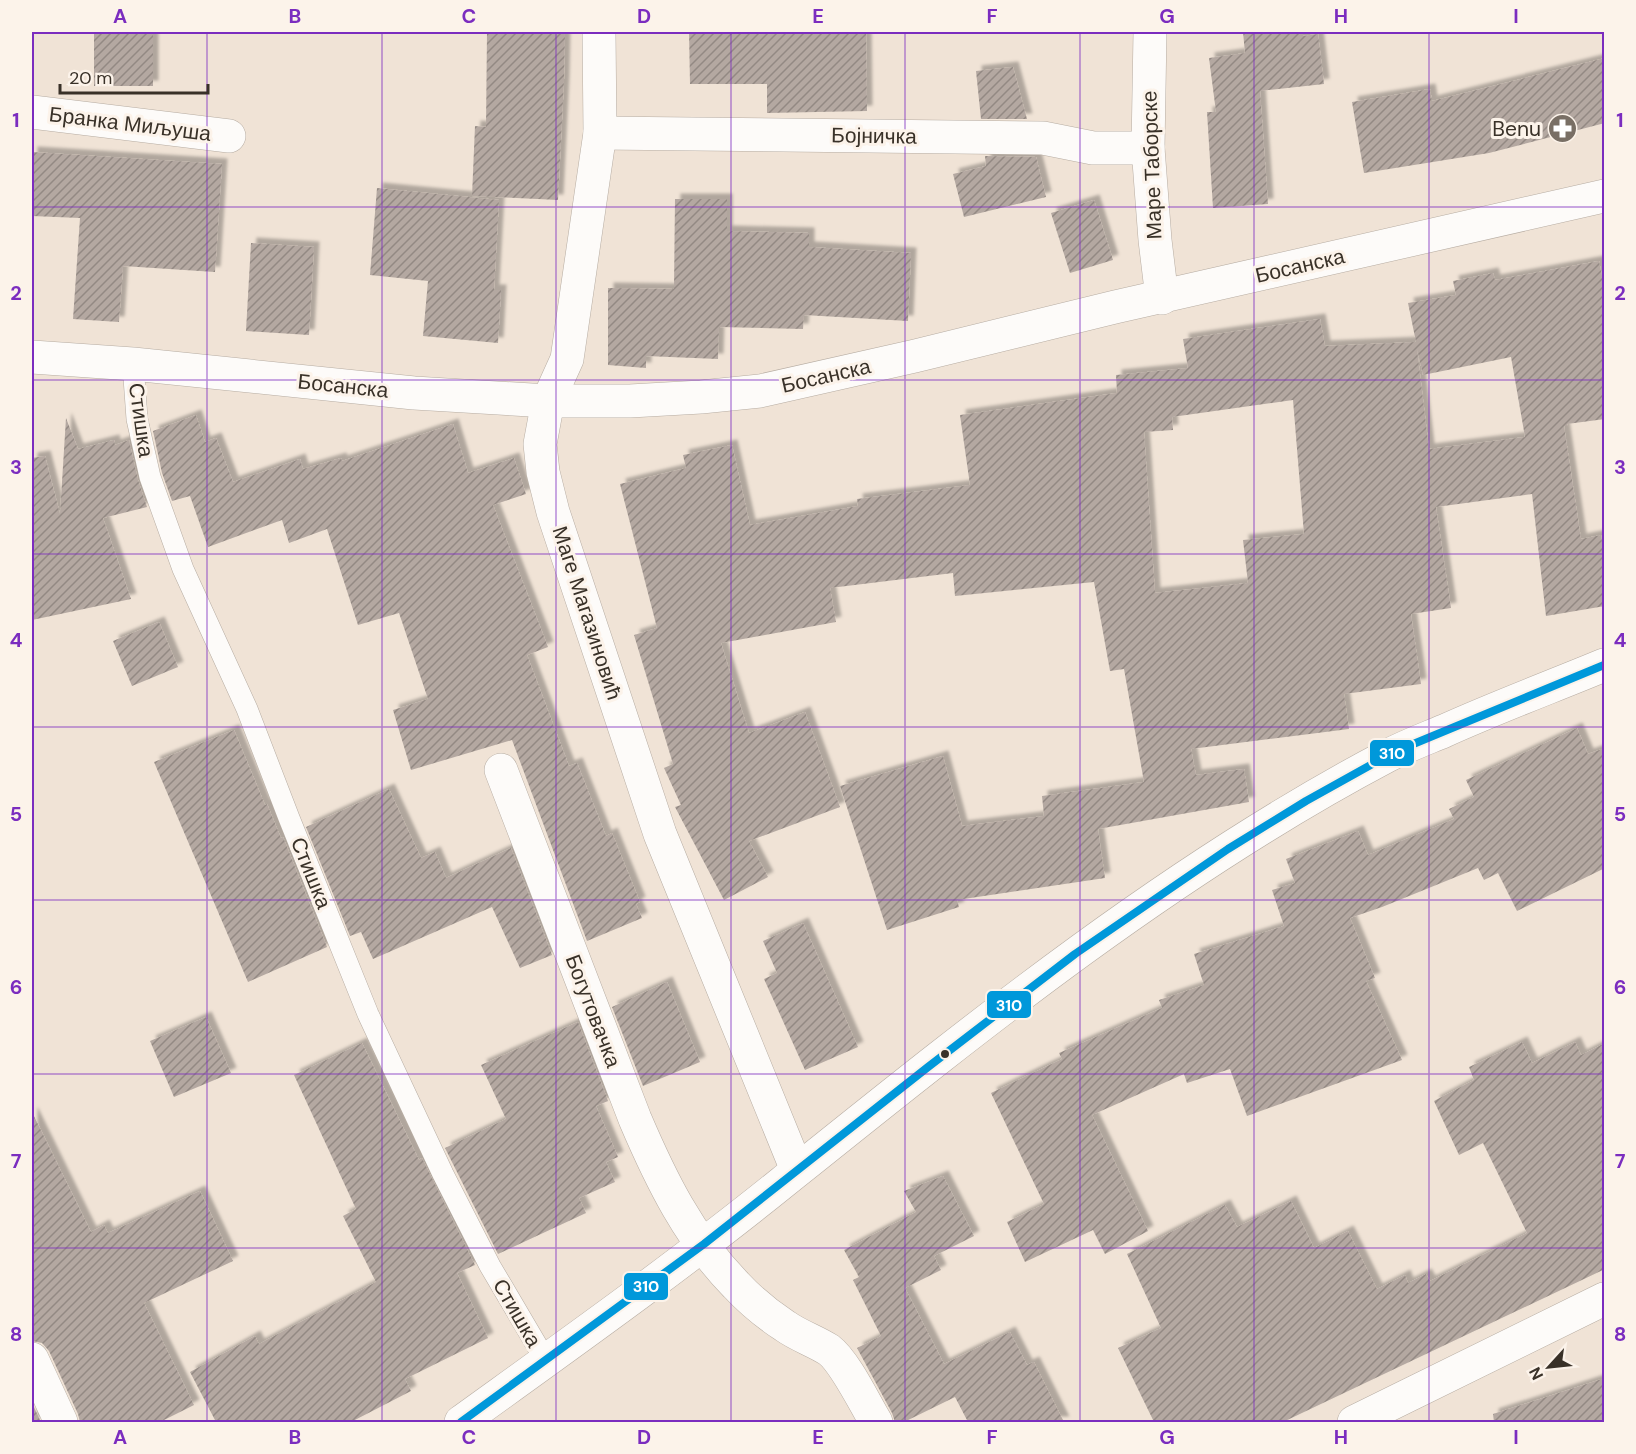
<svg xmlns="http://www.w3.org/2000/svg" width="1636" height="1454" font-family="'DM Sans',sans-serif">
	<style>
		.building { fill: url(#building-hatch); fill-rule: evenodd; filter: url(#shadow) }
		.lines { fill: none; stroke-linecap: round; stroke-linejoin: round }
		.service-casing { stroke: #b6aca2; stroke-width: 22 }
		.minor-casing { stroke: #b6aca2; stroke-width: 34 }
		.service { stroke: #fdfbf9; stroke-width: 21 }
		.minor { stroke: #fdfbf9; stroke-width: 33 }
		.bus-1-casing { stroke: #fcf3ea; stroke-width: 12 }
		.bus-1 { stroke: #0098da; stroke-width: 8 }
		.grid { fill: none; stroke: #7b2cbf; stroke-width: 1.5; stroke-opacity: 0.55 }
		.bus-dot { fill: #393128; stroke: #fcf3ea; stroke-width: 2 }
		.labels { text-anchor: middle; stroke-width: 6; stroke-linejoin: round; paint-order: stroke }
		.street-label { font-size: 21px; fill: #393128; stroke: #fcf3ea }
		.poi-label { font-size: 21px; fill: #393128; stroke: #fcf3ea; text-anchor: end }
		.line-badge { stroke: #fcf3ea; stroke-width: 2 }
		.badge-label { font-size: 16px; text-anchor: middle; font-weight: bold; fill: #fff }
		.neatline { fill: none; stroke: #7b2cbf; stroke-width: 2 }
		.grid-label { font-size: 20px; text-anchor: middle; font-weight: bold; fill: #7b2cbf }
	</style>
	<defs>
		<pattern id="building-hatch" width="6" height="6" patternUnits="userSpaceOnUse" patternTransform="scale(1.5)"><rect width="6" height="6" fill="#b4a8a1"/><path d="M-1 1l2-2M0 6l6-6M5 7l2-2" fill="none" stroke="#938983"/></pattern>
		<filter id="shadow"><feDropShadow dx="5.5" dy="-5.5" stdDeviation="1.5" flood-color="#0004"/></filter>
	</defs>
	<rect width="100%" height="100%" fill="#f0e3d6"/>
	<g class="building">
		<rect x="94" y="32" width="59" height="54"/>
		<path d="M 487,32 L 565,32 L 564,80 L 558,200 L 472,196 L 475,126 L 486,127 Z"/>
		<path d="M 689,32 L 866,32 L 867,111 L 767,113 L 767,84 L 690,84 Z"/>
		<path d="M 1243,32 L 1303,32 L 1303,36 L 1318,34 L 1324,84 L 1260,91 L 1268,204 L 1213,208 L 1207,112 L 1216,112 L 1209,58 L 1245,53 Z"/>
		<path d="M 1605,58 L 1605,123 L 1489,153 L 1364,173 L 1352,102 L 1430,89 L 1432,101 Z"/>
		<path d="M 1013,67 L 1027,119 L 981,119 L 976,71 Z"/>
		<path d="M 32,152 L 222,164 L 215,272 L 123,266 L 119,322 L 73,319 L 80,218 L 32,216 Z"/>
		<path d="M 985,156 L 1036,157 L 1046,197 L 964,217 L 953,174 L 986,166 Z"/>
		<path d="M 377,188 L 499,200 L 494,290 L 501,290 L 498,343 L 423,336 L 428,281 L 370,275 Z"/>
		<path d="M 675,199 L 727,199 L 727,231 L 809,233 L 809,247 L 911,253 L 908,321 L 804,315 L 803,329 L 719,327 L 718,359 L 646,356 L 646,368 L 608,365 L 608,288 L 674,289 Z"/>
		<path d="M 1094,200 L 1113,260 L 1070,273 L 1051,213 Z"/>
		<path d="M 251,243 L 314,247 L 309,335 L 246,331 Z"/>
		<path d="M 1599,261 L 1605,291 L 1605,419 L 1567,424 L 1568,426 L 1564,426 L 1581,539 L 1601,535 L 1605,562 L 1605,606 L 1546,616 L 1532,494 L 1436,507 L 1451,608 L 1411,614 L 1421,684 L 1344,694 L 1349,729 L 1191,749 L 1196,775 L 1244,769 L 1249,802 L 1098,829 L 1105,878 L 957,900 L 959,907 L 887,930 L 840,786 L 943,756 L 962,826 L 1044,816 L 1042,796 L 1144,782 L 1124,669 L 1110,671 L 1094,582 L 955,596 L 953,573 L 830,588 L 836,622 L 721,643 L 749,733 L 805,712 L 840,807 L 749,841 L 768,877 L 724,900 L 675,807 L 681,805 L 664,768 L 673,764 L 634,635 L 657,628 L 620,484 L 686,468 L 683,455 L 732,445 L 750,525 L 858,506 L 857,499 L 970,485 L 960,415 L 1117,393 L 1116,375 L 1188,368 L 1183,339 L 1320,319 L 1325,346 L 1416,342 L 1408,303 L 1456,295 L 1453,281 L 1493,273 L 1495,280 ZM 1417,349 L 1423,375 L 1511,357 L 1525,437 L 1429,449 ZM 1293,400 L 1304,534 L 1243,540 L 1248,583 L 1155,593 L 1144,432 L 1173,430 L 1172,417 Z"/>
		<path d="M 196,415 L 205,442 L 216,438 L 233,482 L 300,459 L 303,469 L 341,458 L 342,461 L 453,424 L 468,473 L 514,458 L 526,494 L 493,505 L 548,647 L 527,655 L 569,766 L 577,763 L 606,836 L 612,833 L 640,902 L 636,904 L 642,918 L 587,941 L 512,740 L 411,770 L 393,710 L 428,699 L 399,613 L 358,625 L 327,529 L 289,543 L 282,520 L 208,547 L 190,496 L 172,501 L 162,473 L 153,431 Z"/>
		<path d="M 66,418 L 78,449 L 114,440 L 115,445 L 129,440 L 138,480 L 147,507 L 103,518 L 131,599 L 32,620 L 32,458 L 45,456 L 60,514 Z"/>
		<path d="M 159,622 L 178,667 L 132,686 L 113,641 Z"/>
		<path d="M 1577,728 L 1588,754 L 1605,748 L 1605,868 L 1517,911 L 1498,873 L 1484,880 L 1478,868 L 1382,907 L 1350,918 L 1375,978 L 1366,981 L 1402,1060 L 1247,1116 L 1230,1069 L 1187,1083 L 1184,1074 L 1092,1115 L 1148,1231 L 1105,1254 L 1093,1230 L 1025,1262 L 1007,1222 L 1044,1204 L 991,1093 L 1062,1059 L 1059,1053 L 1162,1008 L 1159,1000 L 1204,985 L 1194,954 L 1284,926 L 1272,890 L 1295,883 L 1286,859 L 1358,831 L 1368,855 L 1454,819 L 1449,809 L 1474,797 L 1466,780 Z"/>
		<path d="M 234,730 L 265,805 L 267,804 L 281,838 L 283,837 L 327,947 L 248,982 L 154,762 Z"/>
		<path d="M 389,789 L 421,858 L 435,852 L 446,878 L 511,848 L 552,955 L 520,968 L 492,907 L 373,959 L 361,932 L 350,936 L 306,827 Z"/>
		<path d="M 803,923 L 858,1047 L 805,1070 L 764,979 L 777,973 L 763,941 Z"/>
		<path d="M 667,982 L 700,1062 L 643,1086 L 612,1007 Z"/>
		<path d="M 206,1017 L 231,1073 L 174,1097 L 150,1041 Z"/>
		<path d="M 578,1022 L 608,1101 L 596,1106 L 618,1157 L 606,1162 L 615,1182 L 579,1198 L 586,1213 L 498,1254 L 445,1148 L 506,1119 L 481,1065 Z"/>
		<path d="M 1522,1042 L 1532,1063 L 1575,1042 L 1581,1055 L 1605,1043 L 1605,1269 L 1283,1422 L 1154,1422 L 1118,1348 L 1161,1328 L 1127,1254 L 1225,1205 L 1237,1227 L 1291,1201 L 1314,1248 L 1348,1231 L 1377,1289 L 1405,1275 L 1408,1283 L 1426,1274 L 1430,1281 L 1527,1233 L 1483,1143 L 1459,1155 L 1434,1101 L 1474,1080 L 1469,1067 Z"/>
		<path d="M 362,1043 L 419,1160 L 422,1158 L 475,1265 L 457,1273 L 488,1338 L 405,1379 L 411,1391 L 351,1422 L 216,1422 L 190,1372 L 255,1336 L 259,1344 L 376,1282 L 343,1216 L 356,1209 L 294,1075 Z"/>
		<path d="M 32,1112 L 91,1232 L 104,1225 L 108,1233 L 200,1191 L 233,1261 L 144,1303 L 194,1405 L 160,1422 L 80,1422 L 78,1414 L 49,1351 L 42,1343 L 32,1341 Z"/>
		<path d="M 943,1176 L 974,1236 L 934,1256 L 941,1270 L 905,1288 L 944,1364 L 1010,1332 L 1027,1365 L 1034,1362 L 1064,1422 L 968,1422 L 955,1397 L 904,1422 L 895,1422 L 892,1413 L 857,1348 L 881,1336 L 853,1280 L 859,1277 L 844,1250 L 916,1212 L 904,1191 Z"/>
		<path d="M 1605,1378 L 1605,1422 L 1494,1422 L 1493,1414 Z"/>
		<path d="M 32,1403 L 41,1422 L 32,1422 Z"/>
	</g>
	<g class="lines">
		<defs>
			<path id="service" d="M 133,364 L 137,419 L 150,477 L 183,569 L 247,709 L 289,818 L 368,1014 L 443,1174 L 490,1266 L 546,1361"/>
			<g id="minor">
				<path d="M 599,32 L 600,133 L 567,359 L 548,401 L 540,444 L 543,472 L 553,512 L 660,834 L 797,1170"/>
				<path d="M 1150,32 L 1148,148 L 1155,240 L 1162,298"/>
				<path d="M 32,112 L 229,136"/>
				<path d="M 600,133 L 1043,138 L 1093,148 L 1148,148"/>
				<path d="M 32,357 L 133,364 L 414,393 L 548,401 L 630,401 L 701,397 L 760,391 L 915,356 L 1115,307 L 1604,196"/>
				<path d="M 501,770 L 635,1119 C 661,1180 689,1237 736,1285 C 750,1300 768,1315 785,1326 C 799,1336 815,1341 829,1350 C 845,1362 865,1404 876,1422"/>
				<path d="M 32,1359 L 61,1422"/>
				<path d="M 461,1422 C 569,1344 679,1266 783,1182 C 975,1028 1169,871 1387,756 C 1406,746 1425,739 1444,731 C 1497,707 1551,687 1604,665"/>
				<path d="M 1354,1422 L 1604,1299"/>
			</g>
		</defs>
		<use href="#service" class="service-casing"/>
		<use href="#minor" class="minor-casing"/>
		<use href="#service" class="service"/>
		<use href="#minor" class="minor"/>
		<defs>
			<path id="bus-1" d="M 461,1422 L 704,1244 L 928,1067 L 1075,954 L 1228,849 L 1306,801 L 1394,752 L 1604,665"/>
		</defs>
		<use href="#bus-1" class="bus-1-casing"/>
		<use href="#bus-1" class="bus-1"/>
	</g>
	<path class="grid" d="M 207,32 L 207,1422M 382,32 L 382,1422M 556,32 L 556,1422M 731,32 L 731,1422M 905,32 L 905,1422M 1080,32 L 1080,1422M 1254,32 L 1254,1422M 1429,32 L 1429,1422M 32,207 L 1604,207M 32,380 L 1604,380M 32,554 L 1604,554M 32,727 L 1604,727M 32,900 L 1604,900M 32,1074 L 1604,1074M 32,1248 L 1604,1248"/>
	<defs>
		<symbol id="pharmacy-disc" viewBox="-11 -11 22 22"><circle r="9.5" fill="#796f65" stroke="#fcf3ea"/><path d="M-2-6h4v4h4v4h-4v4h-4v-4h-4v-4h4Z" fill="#fff"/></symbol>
	</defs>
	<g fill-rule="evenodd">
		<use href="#pharmacy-disc" x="1546" y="112" width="33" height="33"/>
	</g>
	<circle class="bus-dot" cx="945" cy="1054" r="5"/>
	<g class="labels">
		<g class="street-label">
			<text transform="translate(130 124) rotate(7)" y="7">Бранка Миљуша</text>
			<text transform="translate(874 136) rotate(1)" y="7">Бојничка</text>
			<text transform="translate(1152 165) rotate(-92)" y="7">Маре Таборске</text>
			<text transform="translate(1300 266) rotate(-13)" y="7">Босанска</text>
			<text transform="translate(826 376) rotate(-13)" y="7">Босанска</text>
			<text transform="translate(343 386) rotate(6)" y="7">Босанска</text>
			<text transform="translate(141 420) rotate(82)" y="7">Стишка</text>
			<text transform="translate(587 613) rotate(72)" y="7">Маге Магазиновић</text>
			<text transform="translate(311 873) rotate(68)" y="7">Стишка</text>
			<text transform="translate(593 1011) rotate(69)" y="7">Богутовачка</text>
			<text transform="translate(517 1313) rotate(60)" y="7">Стишка</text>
		</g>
		<g class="poi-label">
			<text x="1541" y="136">Benu</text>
		</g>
	</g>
	<g class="line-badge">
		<rect x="1369" y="739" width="46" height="28" rx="6" fill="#0098da"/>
		<rect x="986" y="990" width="46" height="29" rx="6" fill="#0098da"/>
		<rect x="623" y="1272" width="46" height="29" rx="6" fill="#0098da"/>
	</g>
	<g class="badge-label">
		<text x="1392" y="759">310</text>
		<text x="1009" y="1011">310</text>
		<text x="646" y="1292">310</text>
	</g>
	<rect width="1636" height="1454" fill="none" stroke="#fcf3ea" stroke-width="66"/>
	<g transform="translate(1549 1367) rotate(243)" stroke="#fcf3ea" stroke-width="4.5" paint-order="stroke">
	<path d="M0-4.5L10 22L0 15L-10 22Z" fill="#393128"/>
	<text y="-9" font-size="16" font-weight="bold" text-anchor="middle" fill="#393128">N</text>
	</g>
	<path d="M60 84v9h148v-9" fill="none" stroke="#393128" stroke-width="3"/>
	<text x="69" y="84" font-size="18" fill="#393128" stroke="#fcf3ea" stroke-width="4.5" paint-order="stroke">20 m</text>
	<rect x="33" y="33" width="1570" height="1388" class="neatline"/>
	<g class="grid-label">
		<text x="120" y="23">A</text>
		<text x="295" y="23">B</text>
		<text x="469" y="23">C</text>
		<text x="644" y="23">D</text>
		<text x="818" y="23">E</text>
		<text x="992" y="23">F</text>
		<text x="1167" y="23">G</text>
		<text x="1341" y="23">H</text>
		<text x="1516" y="23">I</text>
		<text x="16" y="127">1</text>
		<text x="1620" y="127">1</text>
		<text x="16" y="300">2</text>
		<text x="1620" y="300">2</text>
		<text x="16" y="474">3</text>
		<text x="1620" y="474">3</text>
		<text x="16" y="647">4</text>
		<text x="1620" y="647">4</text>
		<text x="16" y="821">5</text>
		<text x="1620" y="821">5</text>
		<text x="16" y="994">6</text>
		<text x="1620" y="994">6</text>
		<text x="16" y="1168">7</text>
		<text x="1620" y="1168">7</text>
		<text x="16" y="1341">8</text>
		<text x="1620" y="1341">8</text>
		<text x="120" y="1444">A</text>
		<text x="295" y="1444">B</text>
		<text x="469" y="1444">C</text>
		<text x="644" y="1444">D</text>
		<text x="818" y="1444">E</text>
		<text x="992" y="1444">F</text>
		<text x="1167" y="1444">G</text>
		<text x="1341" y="1444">H</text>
		<text x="1516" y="1444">I</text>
	</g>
</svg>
